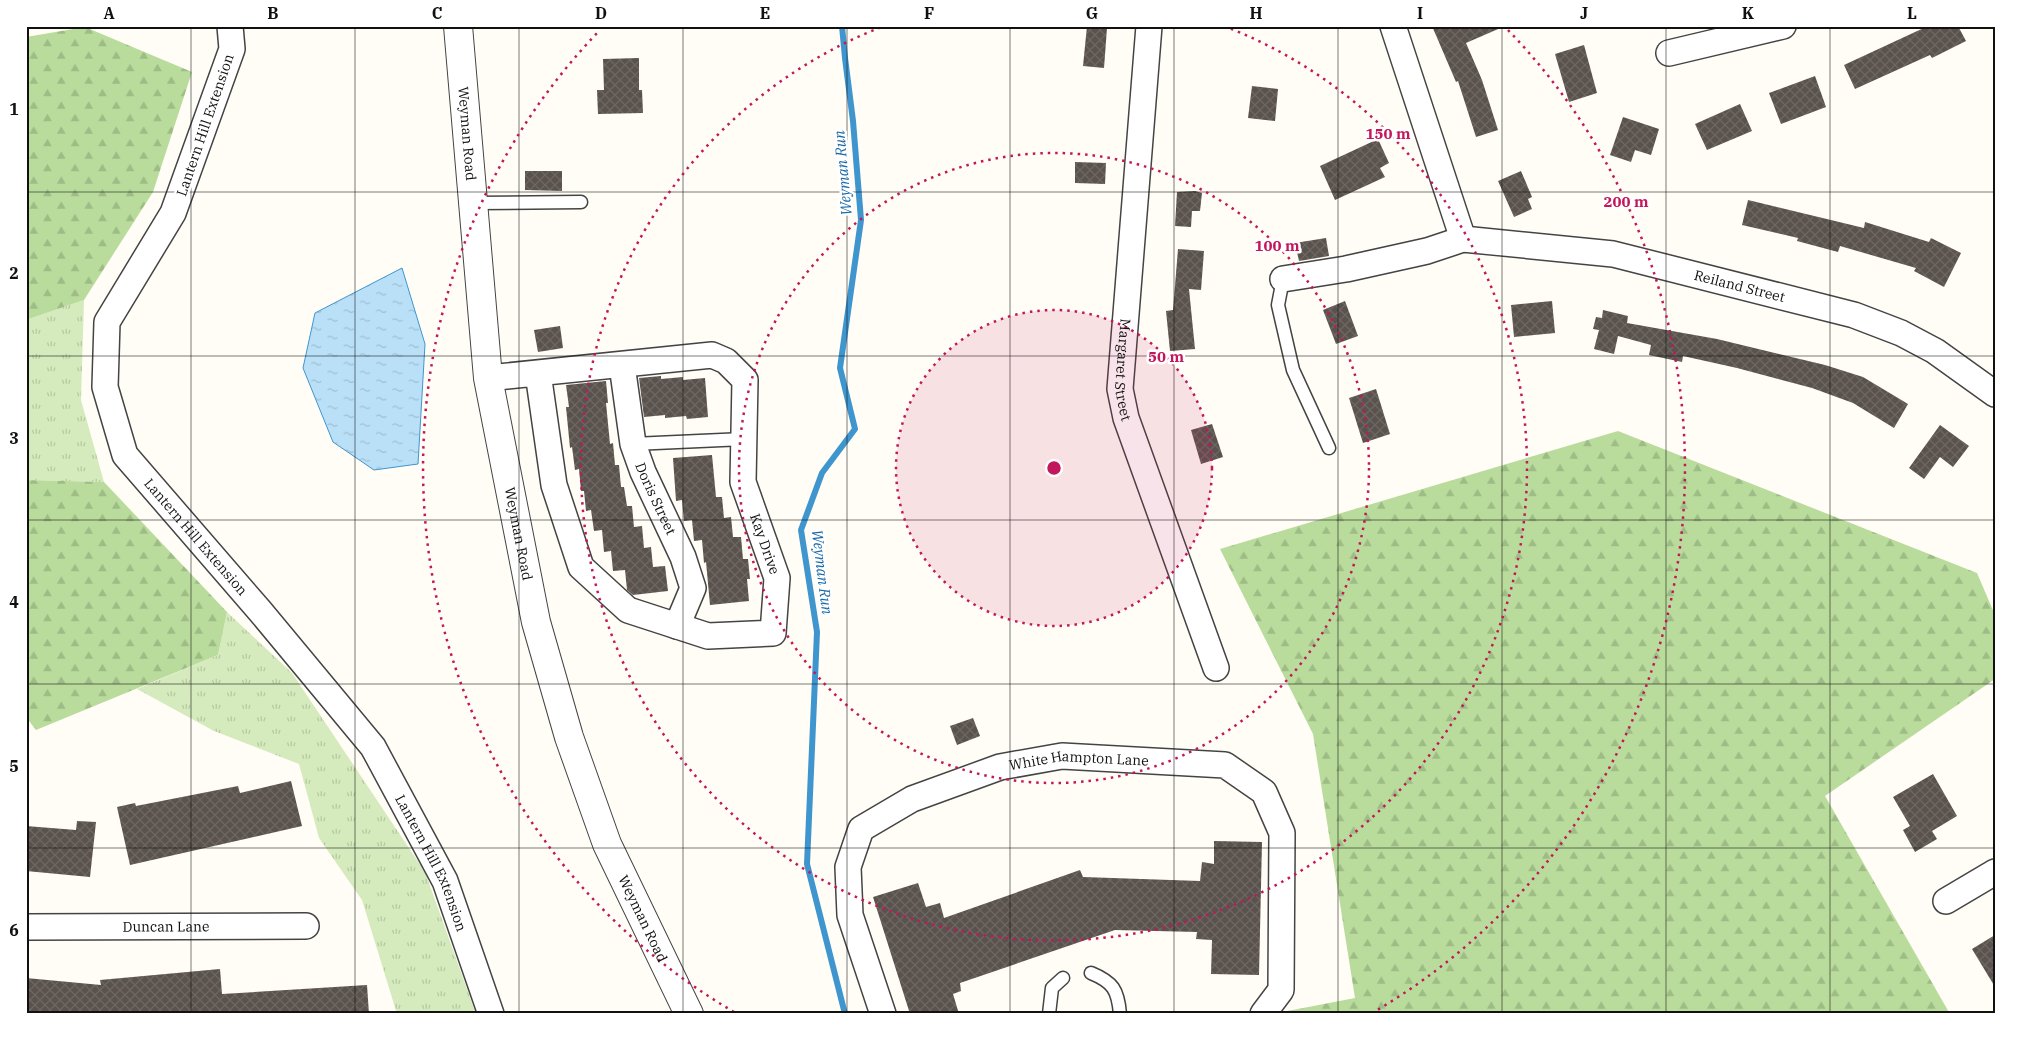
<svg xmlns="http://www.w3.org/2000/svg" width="2021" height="1040" font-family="'IBM Plex Serif',serif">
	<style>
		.grass { fill: url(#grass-tufts) }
		.forest { fill: url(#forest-firs) }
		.water { fill: url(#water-ripples); stroke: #3f96cf }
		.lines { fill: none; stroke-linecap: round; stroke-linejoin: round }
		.stream { stroke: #3f96cf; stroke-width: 6 }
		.building { fill: url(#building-cross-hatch) }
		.service-casing { stroke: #444; stroke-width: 15 }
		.minor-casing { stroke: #444; stroke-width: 28 }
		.tertiary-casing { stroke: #444; stroke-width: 30 }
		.service { stroke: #fff; stroke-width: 12 }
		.minor { stroke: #fff; stroke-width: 25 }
		.tertiary { stroke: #fff; stroke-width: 28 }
		.grid { fill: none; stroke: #111; stroke-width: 1; stroke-opacity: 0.55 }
		.ring { fill: none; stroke: #c2185b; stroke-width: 2.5; stroke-dasharray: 2.5 5 }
		.labels { text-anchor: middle; stroke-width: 5; stroke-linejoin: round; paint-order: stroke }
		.street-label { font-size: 14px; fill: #111; stroke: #fff }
		.water-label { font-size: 15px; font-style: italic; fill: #1768a6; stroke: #fff }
		.centre { fill: #c2185b; stroke: #fff; stroke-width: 2.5 }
		.ring-label { font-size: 15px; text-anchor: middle; font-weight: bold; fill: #c2185b; stroke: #fff; stroke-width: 5; stroke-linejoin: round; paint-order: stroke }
		.neatline { fill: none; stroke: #111; stroke-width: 2 }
		.grid-label { font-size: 16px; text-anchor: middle; font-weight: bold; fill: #111 }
	</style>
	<defs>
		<pattern id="grass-tufts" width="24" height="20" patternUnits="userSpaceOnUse" patternTransform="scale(1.25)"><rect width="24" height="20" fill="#d5ebbd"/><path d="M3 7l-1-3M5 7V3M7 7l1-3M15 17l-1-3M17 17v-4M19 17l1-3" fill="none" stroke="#b6c8a1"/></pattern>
		<pattern id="forest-firs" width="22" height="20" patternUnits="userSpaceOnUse" patternTransform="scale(1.25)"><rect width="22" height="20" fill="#b9dc9c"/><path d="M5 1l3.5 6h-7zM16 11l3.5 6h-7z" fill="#9ebc85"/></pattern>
		<pattern id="water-ripples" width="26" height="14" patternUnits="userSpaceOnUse" patternTransform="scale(1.25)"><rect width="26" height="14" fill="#b9e0f7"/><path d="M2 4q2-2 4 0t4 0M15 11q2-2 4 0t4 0" fill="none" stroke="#9ebfd3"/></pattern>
		<pattern id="building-cross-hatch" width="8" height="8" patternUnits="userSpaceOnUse" patternTransform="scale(1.25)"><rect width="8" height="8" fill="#5a524d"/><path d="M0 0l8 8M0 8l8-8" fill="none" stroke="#6d6662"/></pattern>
	</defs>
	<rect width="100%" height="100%" fill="#fffdf5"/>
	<g class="grass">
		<path d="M 84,300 L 81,400 L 104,482 L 26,480 L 26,320 Z"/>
		<path d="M 227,612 L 292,673 L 425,872 L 476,1014 L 397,1014 L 362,900 L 319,838 L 299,764 L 214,731 L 137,689 L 218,655 Z"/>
	</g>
	<g class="forest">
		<path d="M 85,27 L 192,72 L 153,192 L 84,300 L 26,320 L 26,37 Z"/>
		<path d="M 1618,431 L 1977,573 L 1995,615 L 1995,679 L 1825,796 L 1950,1014 L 1272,1014 L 1355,998 L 1313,734 L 1220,549 Z"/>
		<path d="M 26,480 L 104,482 L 227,612 L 218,655 L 36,730 L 26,717 Z"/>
	</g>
	<path class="water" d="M 402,268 L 425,344 L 418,464 L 374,470 L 333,442 L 303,368 L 315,313 Z"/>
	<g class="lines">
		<path class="stream" d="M 842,26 L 845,58 L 853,121 L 861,220 L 840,368 L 855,429 L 822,473 L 801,530 L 817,632 L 807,864 L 845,1014"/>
	</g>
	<g class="building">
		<path d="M 1087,26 L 1107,28 L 1104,68 L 1083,66 Z"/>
		<path d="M 1432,26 L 1505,26 L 1466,43 L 1482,80 L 1498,130 L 1476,137 L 1458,81 L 1456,82 Z"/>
		<path d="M 1928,26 L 1958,26 L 1966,41 L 1932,58 L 1930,55 L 1855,89 L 1844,65 Z"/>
		<path d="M 1584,45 L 1597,93 L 1569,102 L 1555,54 Z"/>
		<path d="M 639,58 L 639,90 L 642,90 L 643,113 L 598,114 L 597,90 L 604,90 L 603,59 Z"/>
		<path d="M 1815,76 L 1826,107 L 1781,124 L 1769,93 Z"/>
		<path d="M 1252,86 L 1278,89 L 1275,121 L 1248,118 Z"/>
		<path d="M 1740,104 L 1752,131 L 1707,150 L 1695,124 Z"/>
		<path d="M 1623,117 L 1659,129 L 1651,155 L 1635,150 L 1631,162 L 1610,155 Z"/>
		<path d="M 1378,139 L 1389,163 L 1380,168 L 1385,177 L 1335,200 L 1320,166 Z"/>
		<path d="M 1075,162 L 1106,163 L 1105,184 L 1075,183 Z"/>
		<path d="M 525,171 L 562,171 L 562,191 L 525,190 Z"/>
		<path d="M 1521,171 L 1532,197 L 1528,199 L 1532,209 L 1514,217 L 1498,181 Z"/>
		<path d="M 1195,191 L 1202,193 L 1200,211 L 1192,211 L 1191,227 L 1175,226 L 1177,192 Z"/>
		<path d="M 1748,200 L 1864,228 L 1865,222 L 1929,242 L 1931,238 L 1961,253 L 1944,287 L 1914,271 L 1916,268 L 1840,246 L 1838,252 L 1797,241 L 1798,238 L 1742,225 Z"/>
		<path d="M 1326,238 L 1329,256 L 1299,261 L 1295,243 Z"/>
		<path d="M 1178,249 L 1204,251 L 1201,290 L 1189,289 L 1195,349 L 1170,351 L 1166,311 L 1173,310 Z"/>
		<path d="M 1345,301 L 1358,336 L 1336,344 L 1323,310 Z"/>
		<path d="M 1552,301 L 1555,333 L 1514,337 L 1511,305 Z"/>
		<path d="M 1603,310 L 1628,316 L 1627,323 L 1717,339 L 1825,365 L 1863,377 L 1908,404 L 1894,428 L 1853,403 L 1812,388 L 1737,368 L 1683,356 L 1682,362 L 1649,355 L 1651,345 L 1618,336 L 1614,354 L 1594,349 L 1599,330 L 1593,329 L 1596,317 L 1602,318 Z"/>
		<path d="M 560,326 L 563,348 L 538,352 L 534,330 Z"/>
		<path d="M 661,376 L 661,379 L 683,377 L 683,380 L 705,378 L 708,417 L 687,419 L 686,416 L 665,418 L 665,415 L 644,417 L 639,378 Z"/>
		<path d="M 606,381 L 608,403 L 606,403 L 610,444 L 613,443 L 615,465 L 619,465 L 621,487 L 624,487 L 627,506 L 632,506 L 634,527 L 642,526 L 644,548 L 651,547 L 653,567 L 665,566 L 668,591 L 633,595 L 627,590 L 625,570 L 613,571 L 611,551 L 604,552 L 602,530 L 594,531 L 591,510 L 586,511 L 584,491 L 581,491 L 579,469 L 575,470 L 572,447 L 570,448 L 566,407 L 569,407 L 566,385 Z"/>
		<path d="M 1376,389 L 1390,434 L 1363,443 L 1349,398 Z"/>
		<path d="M 1212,424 L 1223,457 L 1201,464 L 1191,430 Z"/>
		<path d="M 1940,425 L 1969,446 L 1953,467 L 1940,457 L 1924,479 L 1909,468 Z"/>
		<path d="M 712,455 L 716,497 L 722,497 L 724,518 L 731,517 L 733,537 L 741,537 L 743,559 L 748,559 L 750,579 L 747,579 L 749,601 L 710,605 L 706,562 L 704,563 L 702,540 L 694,541 L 692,520 L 684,521 L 682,500 L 676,501 L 673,458 Z"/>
		<path d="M 973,718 L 980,736 L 957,745 L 950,726 Z"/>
		<path d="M 1933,774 L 1957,816 L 1932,831 L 1937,839 L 1915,852 L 1903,830 L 1910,826 L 1893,797 Z"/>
		<path d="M 291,781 L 302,826 L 130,865 L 117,807 L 135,803 L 136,806 L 238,786 L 240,793 Z"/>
		<path d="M 77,821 L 96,822 L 90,877 L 26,871 L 26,826 L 76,830 Z"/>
		<path d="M 1214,841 L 1262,842 L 1259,975 L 1211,974 L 1212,940 L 1196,939 L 1197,932 L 1115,930 L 960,983 L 961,991 L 953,994 L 959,1014 L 910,1014 L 873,897 L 918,883 L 926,907 L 940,903 L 944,918 L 1080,870 L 1083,877 L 1200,881 L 1202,862 L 1214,864 Z"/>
		<path d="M 1995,935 L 1995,987 L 1972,949 Z"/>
		<path d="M 220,969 L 222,994 L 367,985 L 369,1014 L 26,1014 L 26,978 L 101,985 L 100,980 Z"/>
	</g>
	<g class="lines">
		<defs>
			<g id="service">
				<path d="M 473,203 L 581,202"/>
				<path d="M 1283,279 L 1278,305 L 1293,370 L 1329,448"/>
				<path d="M 633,444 L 744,439"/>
				<path d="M 1091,973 C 1113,982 1118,990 1120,1014"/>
				<path d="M 1049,1014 L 1052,988 L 1063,978"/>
			</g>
			<g id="minor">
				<path id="s1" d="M 230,26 L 232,49 L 173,213 L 107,322 L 105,387 L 125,455 L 260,611 L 373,747 L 445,881 L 491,1014"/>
				<path id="s2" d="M 1149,26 L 1120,389 L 1126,418 L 1216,668"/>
				<path d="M 1393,26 L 1463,239"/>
				<path d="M 1669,53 L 1783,26"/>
				<path id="s3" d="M 1283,279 L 1346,269 L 1427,251 L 1463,239 L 1613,254 L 1854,315 L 1901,333 L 1935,351 L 1995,394"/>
				<path id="s4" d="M 622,365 L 633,444 L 643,472 L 683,557 L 693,588 L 677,626"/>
				<path id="s5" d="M 488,378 L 712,355 L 726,361 L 745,380 L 743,482 L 777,578 L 773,633 L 708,636 L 628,610 L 581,567 L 554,485 L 538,373"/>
				<path d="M 1946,901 L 1995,872"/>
				<path id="s6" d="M 26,927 L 306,926"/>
				<path id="s7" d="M 883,1014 L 850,915 L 848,867 L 861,829 L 912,799 L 1000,767 L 1062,756 L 1225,765 L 1264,792 L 1282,833 L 1281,990 L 1263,1014"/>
			</g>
			<g id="tertiary">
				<path id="s8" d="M 458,26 L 488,378 L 536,622 L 569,737 L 607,844 L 689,1014"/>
			</g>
		</defs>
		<use href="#service" class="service-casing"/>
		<use href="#minor" class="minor-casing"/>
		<use href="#tertiary" class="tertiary-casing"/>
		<use href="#service" class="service"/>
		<use href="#minor" class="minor"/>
		<use href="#tertiary" class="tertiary"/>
	</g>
	<path class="grid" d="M 191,26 L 191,1014M 355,26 L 355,1014M 519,26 L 519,1014M 683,26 L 683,1014M 847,26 L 847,1014M 1010,26 L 1010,1014M 1174,26 L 1174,1014M 1338,26 L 1338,1014M 1502,26 L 1502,1014M 1666,26 L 1666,1014M 1830,26 L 1830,1014M 26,192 L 1995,192M 26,356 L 1995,356M 26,520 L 1995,520M 26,684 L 1995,684M 26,848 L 1995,848"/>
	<circle cx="1054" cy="468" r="158" fill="#c2185b" fill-opacity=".12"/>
	<g class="ring">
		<circle cx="1054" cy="468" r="158"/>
		<circle cx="1054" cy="468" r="315"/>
		<path d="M1224 26A473 473 0 1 1 884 26"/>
		<path d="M734 1012A631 631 0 0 1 600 30M1508 30A631 631 0 0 1 1374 1012"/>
	</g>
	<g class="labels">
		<g class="street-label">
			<text transform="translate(205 125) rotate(-71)" y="5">Lantern Hill Extension</text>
			<text dy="5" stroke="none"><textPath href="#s8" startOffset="108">Weyman Road</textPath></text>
			<text dy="5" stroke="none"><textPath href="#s3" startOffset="466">Reiland Street</textPath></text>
			<text dy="5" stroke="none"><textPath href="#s2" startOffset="345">Margaret Street</textPath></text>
			<text dy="5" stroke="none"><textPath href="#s4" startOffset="139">Doris Street</textPath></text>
			<text dy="5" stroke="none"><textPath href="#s8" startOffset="512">Weyman Road</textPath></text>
			<text dy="5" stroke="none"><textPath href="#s1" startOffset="569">Lantern Hill Extension</textPath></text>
			<text dy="5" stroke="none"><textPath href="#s5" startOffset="435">Kay Drive</textPath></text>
			<text dy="5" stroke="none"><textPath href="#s7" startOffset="425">White Hampton Lane</textPath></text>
			<text dy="5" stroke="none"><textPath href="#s1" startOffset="974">Lantern Hill Extension</textPath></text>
			<text dy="5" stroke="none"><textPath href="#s8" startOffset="918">Weyman Road</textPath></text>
			<text dy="5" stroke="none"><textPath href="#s6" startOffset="140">Duncan Lane</textPath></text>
		</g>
		<g class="water-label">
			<text transform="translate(843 173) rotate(-95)" y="5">Weyman Run</text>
			<text transform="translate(822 572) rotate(83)" y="5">Weyman Run</text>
		</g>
	</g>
	<circle cx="1054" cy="468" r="8" class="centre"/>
	<g class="ring-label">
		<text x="1388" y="139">150 m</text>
		<text x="1626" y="207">200 m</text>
		<text x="1277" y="251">100 m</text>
		<text x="1166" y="362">50 m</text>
	</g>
	<rect width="2021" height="1040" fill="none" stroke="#ffffff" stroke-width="55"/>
	<rect x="28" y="28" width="1966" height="984" class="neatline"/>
	<g class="grid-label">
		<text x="109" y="19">A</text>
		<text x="273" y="19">B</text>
		<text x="437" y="19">C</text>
		<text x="601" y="19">D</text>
		<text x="765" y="19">E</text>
		<text x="929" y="19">F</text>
		<text x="1092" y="19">G</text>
		<text x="1256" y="19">H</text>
		<text x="1420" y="19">I</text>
		<text x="1584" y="19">J</text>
		<text x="1748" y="19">K</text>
		<text x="1912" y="19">L</text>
		<text x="14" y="115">1</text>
		<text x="14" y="279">2</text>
		<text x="14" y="444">3</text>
		<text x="14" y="608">4</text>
		<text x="14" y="772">5</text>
		<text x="14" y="936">6</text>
	</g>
</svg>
